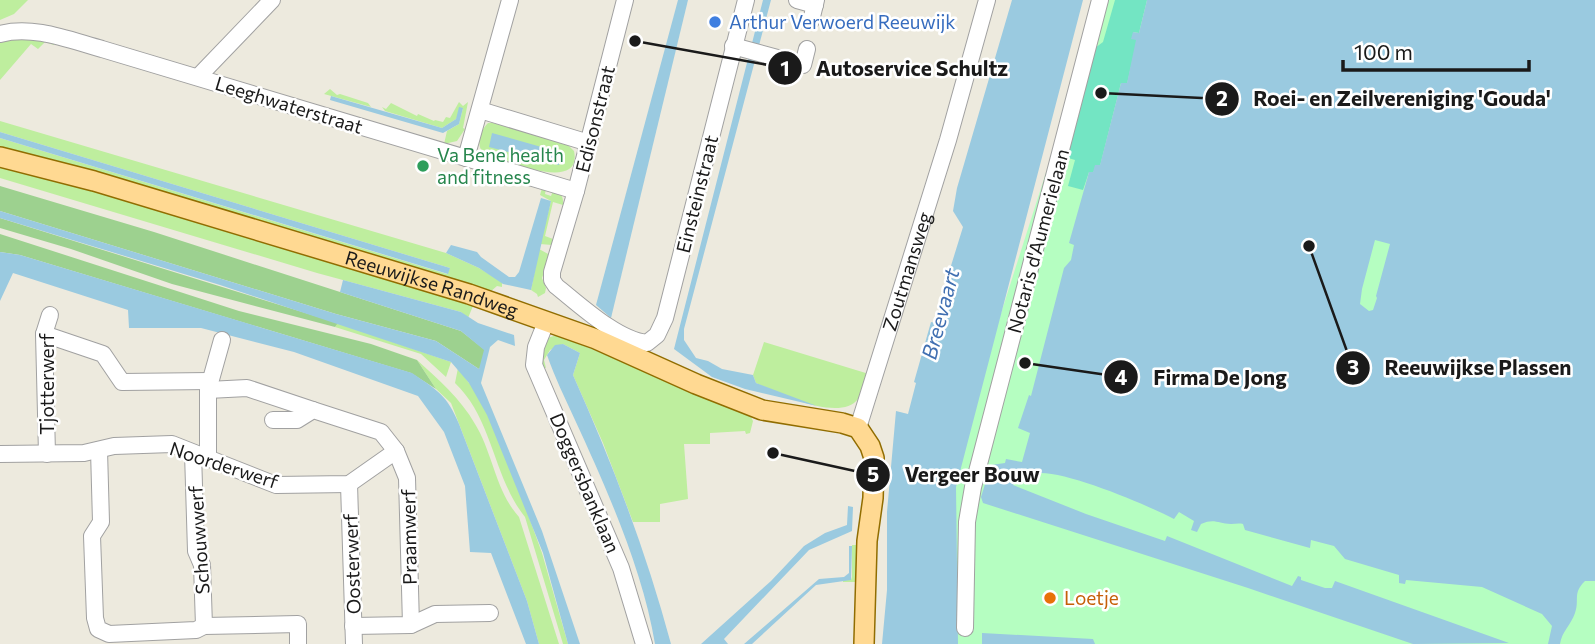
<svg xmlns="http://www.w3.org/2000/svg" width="1595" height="644" font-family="Commissioner,sans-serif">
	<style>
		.grass { fill: #beee9e }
		.forest { fill: #9dd18f }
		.park { fill: #b5fec1 }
		.pitch { fill: #73e5c3 }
		.water { fill: #9acae0; fill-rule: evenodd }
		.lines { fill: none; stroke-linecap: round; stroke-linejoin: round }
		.minor-casing { stroke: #a1a1a1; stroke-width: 18 }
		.major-casing { stroke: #916d00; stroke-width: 22 }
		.minor { stroke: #fff; stroke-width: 16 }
		.major { stroke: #ffd992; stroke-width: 19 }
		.shop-dot { fill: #3f7fe0; stroke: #fff; stroke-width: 2.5 }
		.leisure-dot { fill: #2e9e5b; stroke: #fff; stroke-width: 2.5 }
		.food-dot { fill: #e8710a; stroke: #fff; stroke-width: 2.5 }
		.labels { text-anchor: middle; stroke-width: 5; stroke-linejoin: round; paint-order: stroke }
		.shop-label { font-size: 19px; fill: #366cbe; stroke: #fff; text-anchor: start }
		.street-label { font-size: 19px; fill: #1a1a1a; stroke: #fff }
		.leisure-label { font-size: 19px; fill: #27864d; stroke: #fff; text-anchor: start }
		.food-label { font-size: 19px; fill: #c56008; stroke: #fff; text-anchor: start }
		.water-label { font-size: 21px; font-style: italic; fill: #406fb1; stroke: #fff }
		.leader { fill: none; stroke: #1a1a1a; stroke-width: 2.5 }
		.callout-dot { fill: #1a1a1a; stroke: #fff; stroke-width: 2.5 }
		.mark-label { font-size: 21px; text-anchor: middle; font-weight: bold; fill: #fff }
		.callout-label { font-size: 21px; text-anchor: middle; font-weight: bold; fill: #1a1a1a; stroke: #fff; stroke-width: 5; stroke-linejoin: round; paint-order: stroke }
	</style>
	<rect width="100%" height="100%" fill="#edeade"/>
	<g class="grass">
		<path d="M 0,0 L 28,0 L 14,14 L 0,20 Z"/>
		<path d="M 19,37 L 55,42 L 54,45 L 45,42 L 38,49 L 31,44 L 0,80 L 0,43 Z"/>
		<path d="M 330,89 L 337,95 L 340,94 L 368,103 L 371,107 L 324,94 Z"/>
		<path d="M 459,102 L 463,106 L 468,102 L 463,128 L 465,129 L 457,141 L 444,144 L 447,131 L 459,124 L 463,108 L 456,119 L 442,128 L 385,111 L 382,107 L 386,109 L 391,103 L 417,116 L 418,114 L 434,121 L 435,120 L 443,122 L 446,117 L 450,118 Z"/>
		<path d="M 0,121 L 446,253 L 479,268 L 502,282 L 502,287 L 497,286 L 490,292 L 0,146 L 0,138 L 447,274 L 450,268 L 0,132 Z"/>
		<path d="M 488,123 L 493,123 L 565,142 L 574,151 C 583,194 505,160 486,155 C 475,148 479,132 488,123 Z"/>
		<path d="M 0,164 L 400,279 L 473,306 L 468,318 L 461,312 L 317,273 L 0,178 Z"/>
		<path d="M 542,188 L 546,189 L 545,194 L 551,196 L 554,188 C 560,193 564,196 563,205 L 553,202 L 545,236 L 553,239 L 552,245 L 540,244 L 551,201 L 540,195 Z"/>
		<path d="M 539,249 L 550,255 L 542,278 L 546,288 L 545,293 L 538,297 L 537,294 L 531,290 Z"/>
		<path d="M 338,323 L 451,362 L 446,377 L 421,354 L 335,327 Z"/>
		<path d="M 557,335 L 749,413 L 753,421 L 750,433 L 746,434 L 745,431 L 710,433 L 710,444 L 684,444 L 688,499 L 660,504 L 660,522 L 633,522 L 603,443 L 573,375 L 580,353 L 563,344 L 550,350 L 544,360 L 546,368 L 542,367 L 541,357 L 547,338 Z"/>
		<path d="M 764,342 L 869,374 C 865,381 862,392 858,399 C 840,423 777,393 756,383 L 753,375 Z"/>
		<path d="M 417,360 C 438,379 461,399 475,424 C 493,453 495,490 519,517 L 559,644 L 539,644 L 527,601 L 451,403 L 436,389 Z"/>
		<path d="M 458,368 L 469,383 L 482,388 L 542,553 L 568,644 L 563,644 L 525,517 C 493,477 493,419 455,383 Z"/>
		<path d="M 852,545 L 857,545 L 858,548 L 856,582 L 843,582 L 843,580 L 851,580 L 852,577 Z"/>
	</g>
	<g class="forest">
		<path d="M 0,186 L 154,232 L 461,331 L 485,350 L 481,367 L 479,369 L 436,341 L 336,314 L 0,211 Z"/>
		<path d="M 0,218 L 338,323 L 335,327 L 172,284 L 71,249 L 0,228 Z"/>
		<path d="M 0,234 L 239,311 L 371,344 L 417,360 L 436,389 L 411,373 L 20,255 L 0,252 Z"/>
	</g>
	<path class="park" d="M 1101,0 L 1595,0 L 1595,644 L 943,644 L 944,492 Z"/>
	<path class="pitch" d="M 1115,0 L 1147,0 L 1139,33 L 1133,32 L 1137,40 L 1127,84 L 1121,83 L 1100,166 L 1093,172 L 1089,172 L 1083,190 L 1068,186 L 1075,160 L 1065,157 L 1095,48 L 1103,42 Z"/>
	<g class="water">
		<path d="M 678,0 L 688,0 L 611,318 L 596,305 Z"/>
		<path d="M 763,0 L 771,0 L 684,329 L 684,340 L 696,358 L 708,361 L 722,369 L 753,375 L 756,383 L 817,406 L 745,389 L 712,377 L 674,349 Z"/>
		<path d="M 1012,0 L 1083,0 L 956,487 L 958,644 L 882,644 L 887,590 L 887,512 L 896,411 L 908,414 L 916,383 L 914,382 L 931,322 L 935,323 L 942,299 L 941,298 L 963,227 L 953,211 L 957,188 Z"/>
		<path d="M 1147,0 L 1595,0 L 1595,581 L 1585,581 C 1572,594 1580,599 1575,613 C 1571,625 1562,631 1560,644 L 1548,644 L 1552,626 L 1542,614 L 1482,587 L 1406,580 L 1405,584 L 1399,583 L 1399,575 L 1345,559 L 1334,546 L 1311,540 L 1310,548 L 1245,530 L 1243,524 C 1239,523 1235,524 1231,524 C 1218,524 1215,518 1201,524 L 1197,532 L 1191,530 L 1194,521 L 1179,512 L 1174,519 C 1145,504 1071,473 1041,473 C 1031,473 1023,477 1015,480 L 1013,485 L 1086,514 L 1165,541 L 1167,536 L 1292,586 L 1298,576 L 1301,577 L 1301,580 L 1325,588 L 1332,588 L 1335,581 L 1509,643 L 1413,644 L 1248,588 L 983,503 L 981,497 L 991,465 L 1005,463 L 1006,459 L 1022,462 L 1030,433 L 1018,428 L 1029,395 L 1031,396 L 1064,268 L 1071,260 L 1074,245 L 1069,243 L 1089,172 L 1093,172 L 1095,165 L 1100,165 L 1121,83 L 1127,83 L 1136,40 L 1131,39 L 1133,32 L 1139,33 ZM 1375,240 L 1390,244 L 1376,296 L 1377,298 L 1373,310 L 1369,311 L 1360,304 L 1362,289 Z"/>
		<path d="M 331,96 L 442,128 L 456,119 L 459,107 L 463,108 L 459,124 L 443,133 L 330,100 Z"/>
		<path d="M 0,132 L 450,268 L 448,274 L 0,138 Z"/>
		<path d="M 492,133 L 552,150 L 560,160 L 559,165 L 489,147 Z"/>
		<path d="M 541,198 L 551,201 L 531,290 L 503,284 L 479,268 L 446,253 L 451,245 L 477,252 L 481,257 L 509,277 L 515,277 L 519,272 Z"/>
		<path d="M 0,211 L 336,314 L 436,341 L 479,369 L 484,350 L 461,331 L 340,292 L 343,280 L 461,312 L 478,323 L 514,335 L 515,346 L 498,340 L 490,347 L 481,383 L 542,531 L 580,644 L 568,644 L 543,553 L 487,415 L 469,383 L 451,362 L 220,285 L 0,218 Z"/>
		<path d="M 0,252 L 20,255 L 412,373 C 437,390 447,395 459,424 L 527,601 L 539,644 L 526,644 L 491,553 L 470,552 L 465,486 L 444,432 L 418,396 L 294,352 L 201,328 L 129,328 L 128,310 L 13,273 L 0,301 Z"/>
		<path d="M 563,344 L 580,353 L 573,375 C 612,462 646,551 671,644 L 655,644 C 643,570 606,487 575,420 C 565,398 555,378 547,355 L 555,345 Z"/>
		<path d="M 848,506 L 853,507 L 852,531 L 809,550 L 724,639 L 728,644 L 701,644 L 771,581 L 804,546 L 825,533 L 847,525 Z"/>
		<path d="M 849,546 L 852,546 L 851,580 L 816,585 L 752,644 L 744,644 L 819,579 L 844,577 L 849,573 Z"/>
		<path d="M 982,633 L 1093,639 L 1095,644 L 982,644 Z"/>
	</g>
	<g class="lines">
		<defs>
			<g id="minor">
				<path d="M 625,0 L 576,191 L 552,272 L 552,280 L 556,286 C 580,305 617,340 647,343 L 657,335 L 665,318 L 746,0"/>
				<path d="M 797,0 L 815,5"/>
				<path d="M 811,21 L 816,0"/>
				<path d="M 0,34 C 33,25 69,40 102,49 L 576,191"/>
				<path d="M 733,46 L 803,65 L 807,49"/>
				<path d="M 198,77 L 272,0"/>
				<path d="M 480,110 L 589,143"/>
				<path d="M 466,158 L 510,0"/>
				<path d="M 546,322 L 536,347 L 534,365 L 621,568 L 644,644"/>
				<path d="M 44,334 L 103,354 L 122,382 L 210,381"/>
				<path d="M 208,390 L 247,388 L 313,410"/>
				<path d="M 273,420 L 297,420 L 313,410 L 381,432 L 396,451 L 407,478 L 411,625"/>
				<path id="s1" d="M 858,428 L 948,140 L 987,0"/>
				<path d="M 99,450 L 101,522 L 92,536 L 95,618 L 98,629 L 109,634 L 196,630 L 204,626 L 298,624 L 298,644"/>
				<path d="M 193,453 L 196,551 L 202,565 L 204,626"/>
				<path d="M 0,454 L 84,453 L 114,446 L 172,444 L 276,485 L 349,484 L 396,451"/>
				<path d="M 47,454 L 44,334 L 50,315"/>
				<path d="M 208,459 L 208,390 L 222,340"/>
				<path d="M 349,484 L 354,644"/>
				<path d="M 353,626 L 411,625 L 435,614 L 490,613"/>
				<path d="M 965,628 L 967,522 L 973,487 L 1100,0"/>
			</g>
			<g id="major">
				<path id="s2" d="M 0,157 L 94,181 L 469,294 L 596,339 L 696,384 L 762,410 L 842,423 L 858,428 L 870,446 L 874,458 L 873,498 L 867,541 L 864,644"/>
			</g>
		</defs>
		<use href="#minor" class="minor-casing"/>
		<use href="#major" class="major-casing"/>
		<use href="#minor" class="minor"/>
		<use href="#major" class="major"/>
	</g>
	<circle class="shop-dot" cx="715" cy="22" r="7"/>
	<circle class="leisure-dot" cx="423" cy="166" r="7"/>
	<circle class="food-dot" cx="1050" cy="598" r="7"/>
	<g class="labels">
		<g class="shop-label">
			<text x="729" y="29">Arthur Verwoerd Reeuwijk</text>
		</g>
		<g class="street-label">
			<text transform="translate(289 105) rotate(17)" y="7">Leeghwaterstraat</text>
			<text transform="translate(595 119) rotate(-76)" y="7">Edisonstraat</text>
			<text transform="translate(697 194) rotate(-76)" y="7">Einsteinstraat</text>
			<text transform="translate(1038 241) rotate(-75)" y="7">Notaris d'Aumerielaan</text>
			<text dy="7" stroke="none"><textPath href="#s1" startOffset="164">Zoutmansweg</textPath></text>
			<text dy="7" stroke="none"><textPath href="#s2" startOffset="450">Reeuwijkse Randweg</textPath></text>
			<text transform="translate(47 384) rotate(-90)" y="7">Tjotterwerf</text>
			<text transform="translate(224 465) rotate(18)" y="7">Noorderwerf</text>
			<text transform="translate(585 483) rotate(67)" y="7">Doggersbanklaan</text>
			<text transform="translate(409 537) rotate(-91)" y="7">Praamwerf</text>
			<text transform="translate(199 540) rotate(-94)" y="7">Schouwwerf</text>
			<text transform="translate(352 564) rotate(-92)" y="7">Oosterwerf</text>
		</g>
		<g class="leisure-label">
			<text x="437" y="162">Va Bene health<tspan x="437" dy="22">and fitness</tspan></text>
		</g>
		<g class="food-label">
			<text x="1064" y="605">Loetje</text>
		</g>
		<g class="water-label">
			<text transform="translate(941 314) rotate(-75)" y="7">Breevaart</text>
		</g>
	</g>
	<path class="leader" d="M635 41L785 68M1101 93L1222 99M1309 246L1353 368M1025 363L1121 377M773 453L873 475"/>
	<g class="callout-dot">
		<circle cx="635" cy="41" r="7"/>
		<circle cx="1101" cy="93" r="7"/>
		<circle cx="1309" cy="246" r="7"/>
		<circle cx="1025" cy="363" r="7"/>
		<circle cx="773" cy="453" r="7"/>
		<circle cx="785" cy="68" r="18"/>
		<circle cx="1222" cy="99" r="18"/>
		<circle cx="1353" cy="368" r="18"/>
		<circle cx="1121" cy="377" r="18"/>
		<circle cx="873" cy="475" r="18"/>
	</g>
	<g class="mark-label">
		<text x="785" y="76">1</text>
		<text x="1222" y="106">2</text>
		<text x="1353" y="375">3</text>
		<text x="1121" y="385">4</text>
		<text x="873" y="482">5</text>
	</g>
	<g class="callout-label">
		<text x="912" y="76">Autoservice Schultz</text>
		<text x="1402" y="106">Roei- en Zeilvereniging 'Gouda'</text>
		<text x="1478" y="375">Reeuwijkse Plassen</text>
		<text x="1220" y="385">Firma De Jong</text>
		<text x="972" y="482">Vergeer Bouw</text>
	</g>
	<path d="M1343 60v10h186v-10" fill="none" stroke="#1a1a1a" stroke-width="3.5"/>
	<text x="1354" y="60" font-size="21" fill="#1a1a1a" stroke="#ffffff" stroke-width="5" paint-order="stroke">100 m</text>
</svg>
